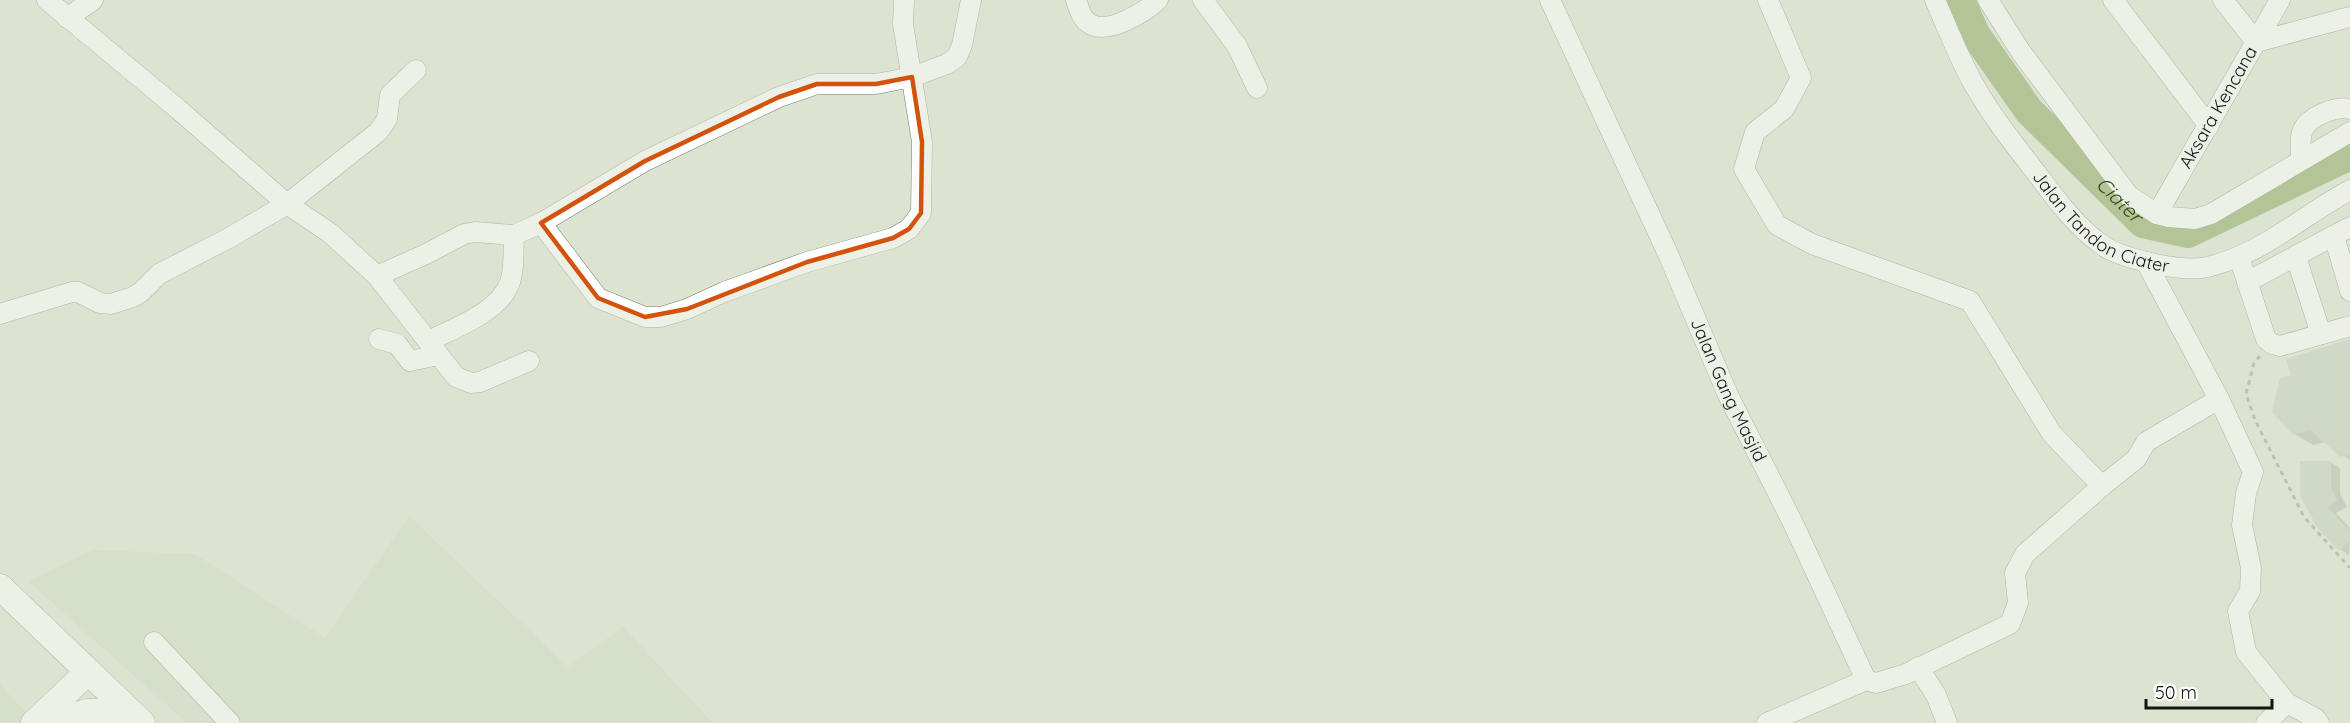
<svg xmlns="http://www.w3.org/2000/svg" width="2350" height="723" font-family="Quicksand,sans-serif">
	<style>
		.built { fill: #ced9c0 }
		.shadow { fill: #0003 }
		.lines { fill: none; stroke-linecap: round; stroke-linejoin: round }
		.river { stroke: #819e50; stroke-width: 30 }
		.building { fill: #c2c9b8 }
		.minor-casing { stroke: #777e6d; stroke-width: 21 }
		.major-casing { stroke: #777e6d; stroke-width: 27 }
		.path { stroke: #94998c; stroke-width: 3; stroke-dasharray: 4.5 4.5; stroke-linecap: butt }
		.minor { stroke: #fff; stroke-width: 20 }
		.major { stroke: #fff; stroke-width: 26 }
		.marked { fill: none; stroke: #d3520c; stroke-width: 4.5; stroke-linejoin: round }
		.labels { text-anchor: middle; stroke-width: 6; stroke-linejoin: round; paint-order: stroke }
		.street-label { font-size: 18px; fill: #131610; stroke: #fff }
		.water-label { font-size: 20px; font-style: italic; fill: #374a11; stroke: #fff }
	</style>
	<rect width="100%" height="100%" fill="#dce3d1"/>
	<g class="built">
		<path d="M 409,516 L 568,667 L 623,627 L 713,723 L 187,723 L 28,581 L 93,550 L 195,554 L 325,638 Z"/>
		<path d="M 0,685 L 36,723 L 0,723 Z"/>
	</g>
	<g class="shadow">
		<path d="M 2350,340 L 2350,460 L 2325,442 L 2313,445 L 2294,434 L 2293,376 Z"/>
		<path d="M 2330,462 L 2340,468 L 2340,494 L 2347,507 L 2336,513 L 2350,528 L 2349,555 L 2340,549 L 2318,526 Z"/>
	</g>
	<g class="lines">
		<path class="river" id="s1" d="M 1960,0 L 1975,34 L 2029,111 L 2143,223 L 2188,233 L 2350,155"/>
	</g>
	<g class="building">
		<path d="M 2350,339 L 2350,454 L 2340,457 L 2310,430 L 2293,435 L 2272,412 L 2280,378 L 2291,375 L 2286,359 Z"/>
		<path d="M 2300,461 L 2331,461 L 2331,488 L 2338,501 L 2328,507 L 2350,531 L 2350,540 L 2339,551 L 2317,527 L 2300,496 Z"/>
	</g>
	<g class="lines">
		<defs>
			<g id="minor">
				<path d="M 1076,0 C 1079,8 1081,19 1090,24 C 1108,35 1145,12 1158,0"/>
				<path d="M 1203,0 L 1237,46 L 1257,88"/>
				<path id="s2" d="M 1550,0 L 1668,254 L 1728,395 L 1792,521 L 1866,680 L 1767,723"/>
				<path d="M 1768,0 L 1801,78 L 1784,109 L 1755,132 L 1744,169 L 1777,225 L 1812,244 L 1970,301 L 2052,434 L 2102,486"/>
				<path id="s3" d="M 1935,0 C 1947,27 1958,56 1973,83 C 1992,117 2017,148 2041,179 C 2058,202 2078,228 2102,245 C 2122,259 2183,273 2207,267 C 2261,255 2303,215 2350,190"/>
				<path d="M 1988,0 L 2021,52 L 2129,196 L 2157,214 L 2169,217 L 2195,219 L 2211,214 L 2350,132"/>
				<path d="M 2113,0 L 2209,126"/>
				<path d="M 2223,0 L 2256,42 L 2350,17"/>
				<path d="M 67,18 L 93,0"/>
				<path d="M 416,70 L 390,95 L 387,119 L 378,132 L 287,204 L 330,233 L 377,276 L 456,377 L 471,383 L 480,382 L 529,361"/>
				<path d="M 2301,159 C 2301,150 2299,138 2303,130 C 2309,116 2336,106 2350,109"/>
				<path id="s4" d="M 2157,214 L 2280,0"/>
				<path d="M 541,223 L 598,298 L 645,317 L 661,317 L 687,309 L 724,292 L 807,262 L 893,238 L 909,229 L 921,213 L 922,142 L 903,24 L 904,0"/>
				<path d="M 2334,236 L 2350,291"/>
				<path d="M 2239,257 L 2266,339 L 2272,344 L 2280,346 L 2350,326"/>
				<path d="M 2296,257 L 2321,334"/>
				<path d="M 2146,262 L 2219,399"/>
				<path d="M 377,276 L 426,254 L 464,234 L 475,232 L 514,235"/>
				<path d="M 2247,282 L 2350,227"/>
				<path d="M 0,314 L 72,292 L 78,292 L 100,303 L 111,304 L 133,297 L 141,292 L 159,274 L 229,238 L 287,204 L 178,109 L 47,0"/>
				<path d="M 379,339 L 397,344 L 410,361 L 438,355"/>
				<path d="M 429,341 C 456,327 500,312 510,282 C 515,268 513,250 514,235 L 541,223 L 645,161 L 779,97 L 817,84 L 876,84 L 912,77 L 947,64 L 957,57 L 962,45 L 971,0"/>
				<path d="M 154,642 L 230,723"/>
				<path d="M 1918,667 L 1936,695 L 1947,723"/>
				<path d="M 1866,680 L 1876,683 L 1906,674 L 2010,624 L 2018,603 L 2015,573 L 2025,554 L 2102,486 L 2136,459 L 2146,442 L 2219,399 L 2253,472 L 2246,493 L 2242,525 L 2251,568 L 2250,591 L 2238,611 L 2246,652 L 2287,703 L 2315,718 L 2319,723"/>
				<path d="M 2266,723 L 2287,703"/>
			</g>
			<g id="major">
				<path d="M 0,587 L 142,723"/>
				<path d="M 34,723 L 88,672"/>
				<path d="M 64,723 C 82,710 100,706 118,723"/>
			</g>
		</defs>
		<use href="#minor" class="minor-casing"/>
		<use href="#major" class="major-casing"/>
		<path class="path" d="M 2260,356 L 2254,363 L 2246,394 L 2255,420 L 2304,517 L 2350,568"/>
		<use href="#minor" class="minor"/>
		<use href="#major" class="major"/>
	</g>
	<path d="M0 0H2350V723H0ZM 912,77 L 922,142 L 921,213 L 909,229 L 893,238 L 807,262 L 687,309 L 645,317 L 598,298 L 541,223 L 645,161 L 779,97 L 817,84 L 876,84 Z" fill="#dce3d1" fill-opacity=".55" fill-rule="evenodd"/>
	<path class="marked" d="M 912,77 L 922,142 L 921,213 L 909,229 L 893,238 L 807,262 L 687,309 L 645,317 L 598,298 L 541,223 L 645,161 L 779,97 L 817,84 L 876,84 Z"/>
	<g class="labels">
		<g class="street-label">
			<text dy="6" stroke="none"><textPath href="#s4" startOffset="123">Aksara Kencana</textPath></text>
			<text dy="6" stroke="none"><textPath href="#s3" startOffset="286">Jalan Tandon Ciater</textPath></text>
			<text dy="6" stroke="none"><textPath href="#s2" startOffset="429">Jalan Gang Masjid</textPath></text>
		</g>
		<g class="water-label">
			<text dy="7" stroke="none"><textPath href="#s1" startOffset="258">Ciater</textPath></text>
		</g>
	</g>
	<path d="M2146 699v9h126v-9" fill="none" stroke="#131610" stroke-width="3"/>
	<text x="2155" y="699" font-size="18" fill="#131610" stroke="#ffffff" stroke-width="4.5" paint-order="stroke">50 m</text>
</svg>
